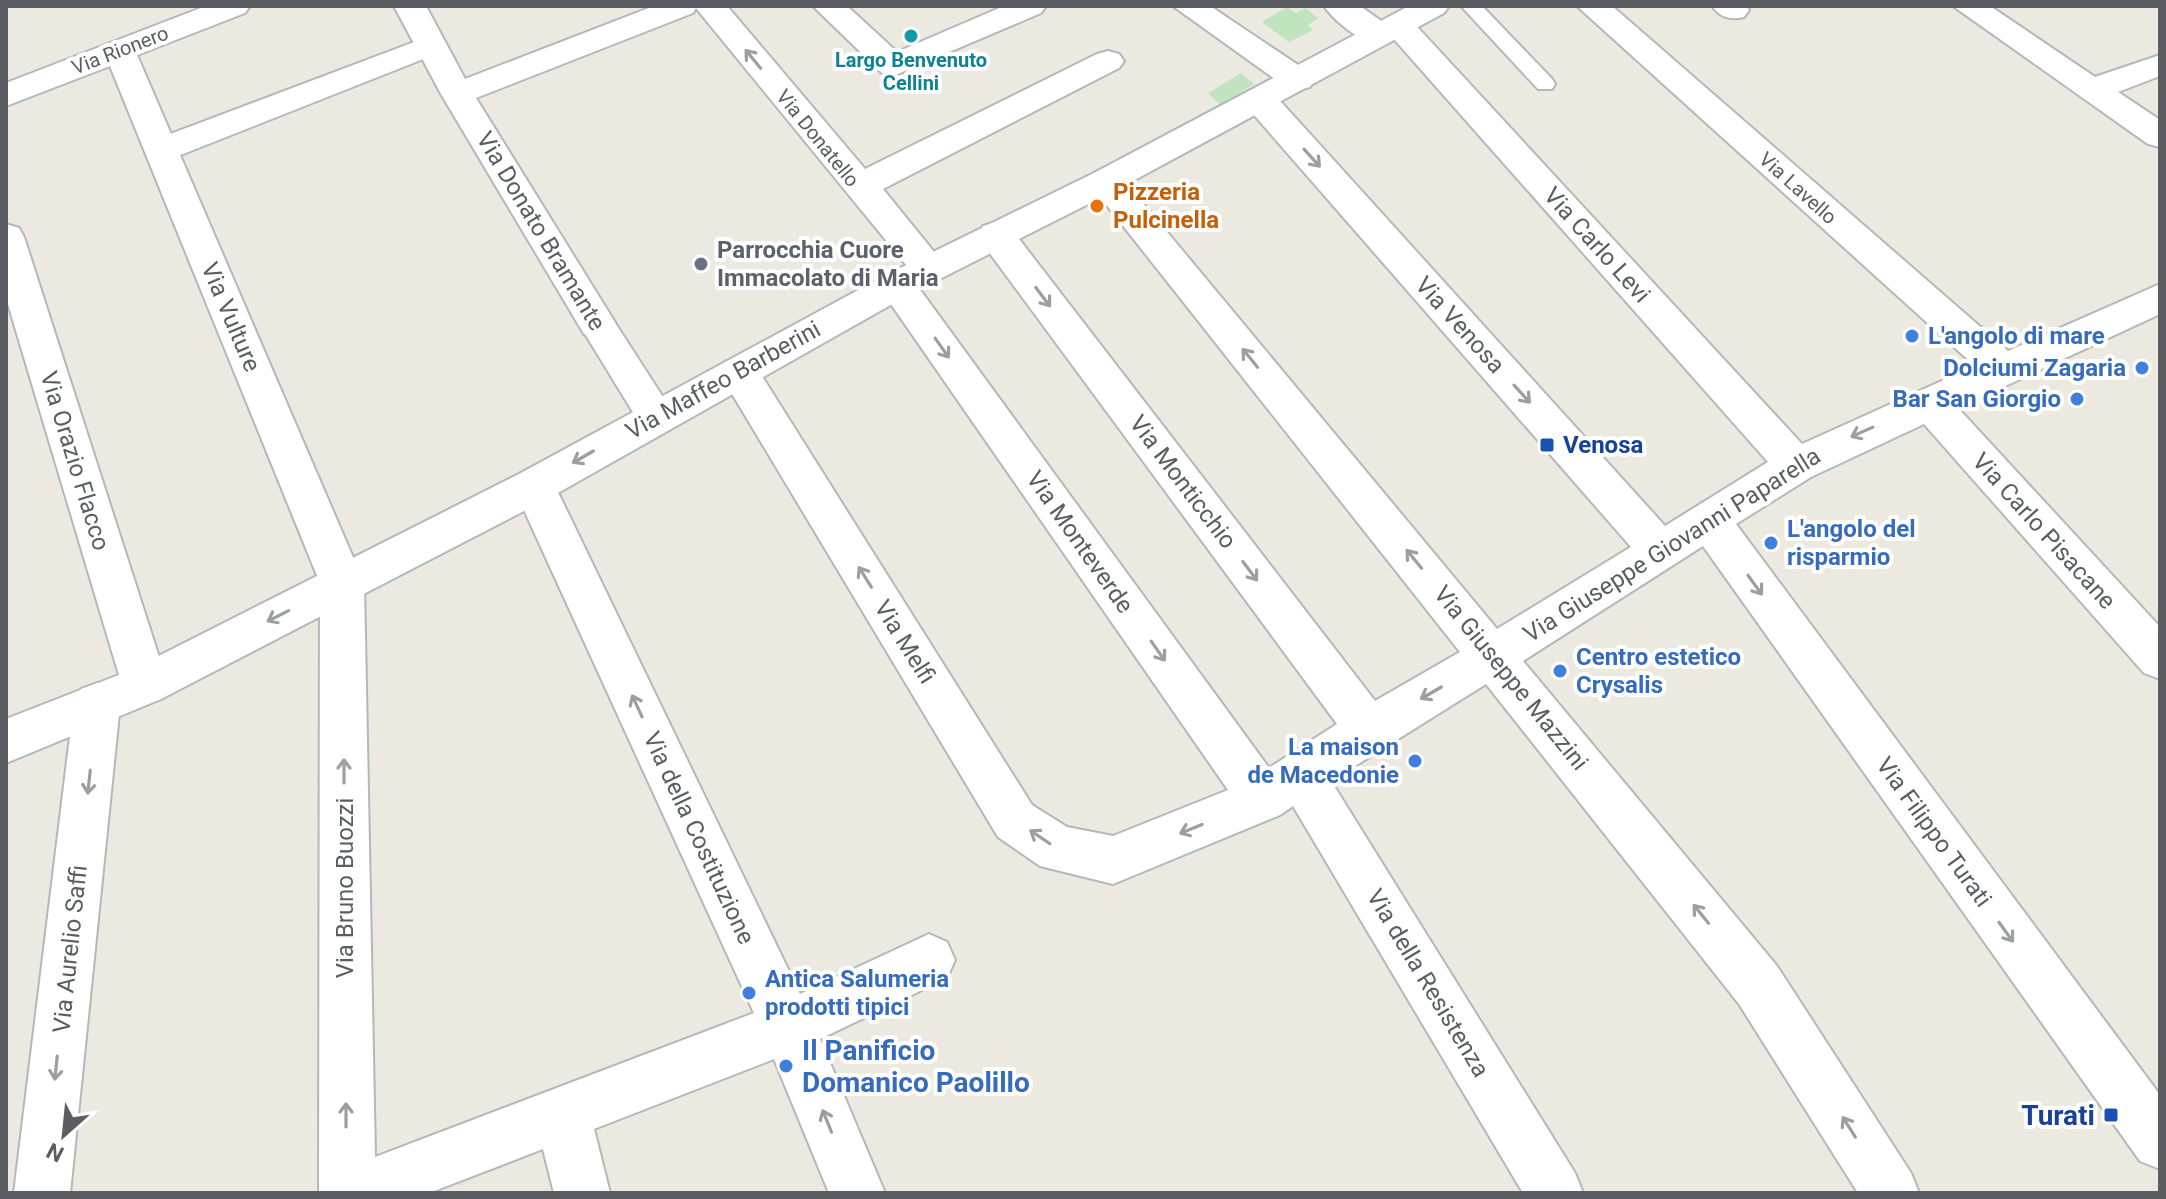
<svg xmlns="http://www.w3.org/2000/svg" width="2166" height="1199" font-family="Roboto,sans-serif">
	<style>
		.green { fill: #bfe4be }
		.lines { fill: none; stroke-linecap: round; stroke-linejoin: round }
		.service-casing { stroke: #b4b7bb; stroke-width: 4 }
		.pedestrian-casing { stroke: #b4b7bb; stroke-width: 4 }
		.minor-casing { stroke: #b4b7bb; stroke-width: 4 }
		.tertiary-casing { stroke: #b4b7bb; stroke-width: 4 }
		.service { fill: #fff; fill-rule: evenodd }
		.pedestrian { fill: #fff; fill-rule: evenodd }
		.minor { fill: #fff; fill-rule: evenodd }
		.tertiary { fill: #fff; fill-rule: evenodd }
		.oneway { stroke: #9c9ea1 }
		.culture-dot { fill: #0f9aa8; stroke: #fff; stroke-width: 3 }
		.food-dot { fill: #e8710a; stroke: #fff; stroke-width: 3 }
		.worship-dot { fill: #6b7280; stroke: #fff; stroke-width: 3 }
		.shop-dot { fill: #3f7fe0; stroke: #fff; stroke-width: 3 }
		.transit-dot { fill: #1a4fb4; stroke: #fff; stroke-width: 3 }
		.labels { text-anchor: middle; stroke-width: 8; stroke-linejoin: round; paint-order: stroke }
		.far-street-label { font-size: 20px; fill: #5a5d62; stroke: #fff }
		.far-culture-label { font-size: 20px; font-weight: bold; fill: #0d838f; stroke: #fff }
		.food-label { font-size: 24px; font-weight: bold; fill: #c56008; stroke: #fff; text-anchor: start }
		.street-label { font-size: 24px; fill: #5a5d62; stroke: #fff }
		.worship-label { font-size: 24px; font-weight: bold; fill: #5b616d; stroke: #fff; text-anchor: start }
		.shop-label { font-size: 24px; font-weight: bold; fill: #366cbe; stroke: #fff; text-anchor: start }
		.transit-label { font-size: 24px; font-weight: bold; fill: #164399; stroke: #fff; text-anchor: start }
		.near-shop-label { font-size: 28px; font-weight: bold; fill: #366cbe; stroke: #fff; text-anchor: start }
		.near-transit-label { font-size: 28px; font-weight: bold; fill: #164399; stroke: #fff; text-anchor: end }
	</style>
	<rect width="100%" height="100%" fill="#ece9e1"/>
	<g class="green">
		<path d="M 1287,7 L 1296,13 L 1305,8 L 1318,18 L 1308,25 L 1313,30 L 1289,42 L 1262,22 Z"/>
		<path d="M 1241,73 L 1254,84 L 1220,105 L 1208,93 Z"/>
	</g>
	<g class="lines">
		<defs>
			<path id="service" d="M 1461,6 L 1482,6 L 1552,79 L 1555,84 L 1552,89 L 1538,89 Z"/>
			<g id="pedestrian">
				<path d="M 430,36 L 441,38 L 445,45 L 441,52 L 173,158 L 161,161 L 149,158 L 145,150 L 149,142 Z"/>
				<path d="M 597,311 L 610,315 L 668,405 L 674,416 L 668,427 L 655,431 L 642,427 L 579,324 L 584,315 Z"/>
			</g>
			<g id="minor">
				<path d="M 206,6 L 250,6 L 245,13 L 137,55 L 364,583 L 375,1157 L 754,1013 L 513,486 L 519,474 L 534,469 L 549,474 L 555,486 L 800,994 L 929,934 L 947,942 L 955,960 L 947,978 L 820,1039 L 885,1193 L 829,1193 L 774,1059 L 594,1129 L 610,1193 L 554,1193 L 543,1149 L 429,1193 L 319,1193 L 320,583 L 110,66 L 6,106 L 6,83 Z"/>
				<path d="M 394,6 L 426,6 L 465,79 L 654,6 L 727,6 L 865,169 L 1097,54 L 1108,51 L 1119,54 L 1124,61 L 1119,68 L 883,189 L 947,268 L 942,277 L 929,281 L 916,277 L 696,8 L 693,13 L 476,98 L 616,324 L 610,334 L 597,338 L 584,334 L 441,94 Z"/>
				<path d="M 813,6 L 847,6 L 897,52 L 1004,6 L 1046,6 L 1041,13 L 893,76 L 882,73 Z"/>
				<path d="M 1173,6 L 1210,6 L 1310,73 L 1314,80 L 1310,87 L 1298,90 L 1286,87 Z"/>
				<path d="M 1324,6 L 1360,6 L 1384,23 L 1398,15 L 1409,18 L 1802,444 L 1975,366 L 1577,6 L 1612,6 L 2008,351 L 2160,284 L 2160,314 L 1958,408 L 2160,627 L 2160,679 L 2144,673 L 1924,424 L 1811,477 L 1736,524 L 2160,1095 L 2160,1169 L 2140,1161 L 1703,546 L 1523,661 L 1777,966 L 1911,1173 L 1919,1193 L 1858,1193 L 1739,1004 L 1486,684 L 1331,781 L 1575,1173 L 1583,1193 L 1523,1193 L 1293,806 L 1280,815 L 1113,884 L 1040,866 L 998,837 L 719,372 L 725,362 L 739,357 L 753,362 L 1032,805 L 1067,827 L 1113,836 L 1228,790 L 884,294 L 878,285 L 884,276 L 897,272 L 910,276 L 1269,768 L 1337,724 L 983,244 L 978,235 L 983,226 L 996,222 L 1009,226 L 1375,701 L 1460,652 L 1094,189 L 1089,181 L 1094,173 L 1106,169 L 1118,173 L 1497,629 L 1631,547 L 1248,108 L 1243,100 L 1248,92 L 1260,89 L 1272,92 L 1665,526 L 1768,462 L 1393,38 C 1374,56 1336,23 1324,6 Z"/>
				<path d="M 1712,6 L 1746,6 L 1749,10 L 1744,17 C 1730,20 1721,18 1712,6 Z"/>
				<path d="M 1953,6 L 1990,6 L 2095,77 L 2160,55 L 2160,76 L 2118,92 L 2160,120 L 2160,147 L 2148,144 Z"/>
				<path d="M 6,224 L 19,228 L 24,237 L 168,685 L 161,699 L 145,705 L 129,699 L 122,685 L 6,297 Z"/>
				<path d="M 97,683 L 113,689 L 120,704 L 70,1193 L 14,1193 L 74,704 L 81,689 Z"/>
			</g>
			<path id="tertiary" d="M 1409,6 L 1449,6 L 1444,13 L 1118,189 L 910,294 L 549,498 L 161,699 L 6,763 L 6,719 L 129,671 L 519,474 L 884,276 L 1094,173 Z"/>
		</defs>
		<use href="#service" class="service-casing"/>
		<use href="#pedestrian" class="pedestrian-casing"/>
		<use href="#minor" class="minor-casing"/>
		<use href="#tertiary" class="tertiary-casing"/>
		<use href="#service" class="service"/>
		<use href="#pedestrian" class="pedestrian"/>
		<use href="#minor" class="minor"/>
		<use href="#tertiary" class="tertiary"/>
	</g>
	<defs><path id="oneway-shaft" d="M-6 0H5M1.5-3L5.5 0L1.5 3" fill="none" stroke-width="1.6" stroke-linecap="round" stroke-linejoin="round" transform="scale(2)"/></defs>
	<g class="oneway">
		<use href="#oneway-shaft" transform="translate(753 59) rotate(-129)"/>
		<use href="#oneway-shaft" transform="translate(1312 158) rotate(48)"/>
		<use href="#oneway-shaft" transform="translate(1043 297) rotate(53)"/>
		<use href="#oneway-shaft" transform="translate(942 348) rotate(55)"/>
		<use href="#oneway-shaft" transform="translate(1250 358) rotate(-129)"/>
		<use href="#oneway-shaft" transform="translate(1522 394) rotate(48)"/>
		<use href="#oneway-shaft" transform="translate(1862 432) rotate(156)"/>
		<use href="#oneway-shaft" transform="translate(583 457) rotate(150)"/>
		<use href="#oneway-shaft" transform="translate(1414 559) rotate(-129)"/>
		<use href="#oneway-shaft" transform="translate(1250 571) rotate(53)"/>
		<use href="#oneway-shaft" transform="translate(865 577) rotate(-122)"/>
		<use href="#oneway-shaft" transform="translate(1755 585) rotate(54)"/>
		<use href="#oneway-shaft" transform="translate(278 616) rotate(153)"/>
		<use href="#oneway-shaft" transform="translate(1158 651) rotate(55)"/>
		<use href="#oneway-shaft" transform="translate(1431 693) rotate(150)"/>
		<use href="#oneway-shaft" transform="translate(637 706) rotate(-115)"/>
		<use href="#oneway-shaft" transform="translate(344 771) rotate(-90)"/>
		<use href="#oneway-shaft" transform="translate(89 782) rotate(96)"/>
		<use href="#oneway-shaft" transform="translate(1191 829) rotate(158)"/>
		<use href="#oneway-shaft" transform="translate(1040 837) rotate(-146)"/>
		<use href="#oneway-shaft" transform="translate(1701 914) rotate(-129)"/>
		<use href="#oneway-shaft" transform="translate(2006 932) rotate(54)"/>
		<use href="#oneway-shaft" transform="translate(56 1068) rotate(96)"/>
		<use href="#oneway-shaft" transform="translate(346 1115) rotate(-90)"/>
		<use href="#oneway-shaft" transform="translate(827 1121) rotate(-112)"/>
		<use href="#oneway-shaft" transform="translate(1849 1127) rotate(-122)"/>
	</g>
	<circle class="culture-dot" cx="911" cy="36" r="8"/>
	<circle class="food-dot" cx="1097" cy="206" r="8"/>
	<circle class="worship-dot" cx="701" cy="264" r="8"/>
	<g class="shop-dot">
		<circle cx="1912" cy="336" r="8"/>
		<circle cx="2142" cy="368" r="8"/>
		<circle cx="2077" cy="399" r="8"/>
		<circle cx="1771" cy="543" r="8"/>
		<circle cx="1560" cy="671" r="8"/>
		<circle cx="1415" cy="761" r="8"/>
		<circle cx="749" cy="993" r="8"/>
		<circle cx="786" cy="1066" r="8"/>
	</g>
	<g class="transit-dot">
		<rect x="1539" y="437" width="16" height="16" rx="4"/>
		<rect x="2103" y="1107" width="16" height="16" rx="4"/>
	</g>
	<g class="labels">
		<g class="far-street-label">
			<text transform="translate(120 50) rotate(-21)" y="7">Via Rionero</text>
			<text transform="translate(818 138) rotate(51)" y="7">Via Donatello</text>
			<text transform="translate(1798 188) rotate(42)" y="7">Via Lavello</text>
		</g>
		<g class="far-culture-label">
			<text x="911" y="67">Largo Benvenuto<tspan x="911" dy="23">Cellini</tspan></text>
		</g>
		<g class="food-label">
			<text x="1113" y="200">Pizzeria<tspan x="1113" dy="28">Pulcinella</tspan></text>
		</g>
		<g class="street-label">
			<text transform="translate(541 231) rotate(59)" y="8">Via Donato Bramante</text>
			<text transform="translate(1597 245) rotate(48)" y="8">Via Carlo Levi</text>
			<text transform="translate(231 317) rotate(67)" y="8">Via Vulture</text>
			<text transform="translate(1460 325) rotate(48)" y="8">Via Venosa</text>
			<text transform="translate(723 380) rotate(-29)" y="8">Via Maffeo Barberini</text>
			<text transform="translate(75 461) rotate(73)" y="8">Via Orazio Flacco</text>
			<text transform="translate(1183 482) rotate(53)" y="8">Via Monticchio</text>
			<text transform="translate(2044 531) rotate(48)" y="8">Via Carlo Pisacane</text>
			<text transform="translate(1080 542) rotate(55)" y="8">Via Monteverde</text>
			<text transform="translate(1672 545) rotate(-32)" y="8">Via Giuseppe Giovanni Paparella</text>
			<text transform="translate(905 642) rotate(58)" y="8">Via Melfi</text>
			<text transform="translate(1511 678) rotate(51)" y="8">Via Giuseppe Mazzini</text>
			<text transform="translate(1934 832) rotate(54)" y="8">Via Filippo Turati</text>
			<text transform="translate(699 838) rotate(65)" y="8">Via della Costituzione</text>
			<text transform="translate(345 888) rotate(-90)" y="8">Via Bruno Buozzi</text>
			<text transform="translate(70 949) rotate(-84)" y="8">Via Aurelio Saffi</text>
			<text transform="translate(1428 983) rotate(59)" y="8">Via della Resistenza</text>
		</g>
		<g class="worship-label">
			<text x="717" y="258">Parrocchia Cuore<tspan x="717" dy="28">Immacolato di Maria</tspan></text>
		</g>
		<g class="shop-label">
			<text x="1928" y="344">L'angolo di mare</text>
			<text x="2126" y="376" text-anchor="end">Dolciumi Zagaria</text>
			<text x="2061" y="407" text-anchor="end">Bar San Giorgio</text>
			<text x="1787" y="537">L'angolo del<tspan x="1787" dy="28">risparmio</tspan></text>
			<text x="1576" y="665">Centro estetico<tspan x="1576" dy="28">Crysalis</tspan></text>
			<text x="1399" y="755" text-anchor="end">La maison<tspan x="1399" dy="28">de Macedonie</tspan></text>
			<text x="765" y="987">Antica Salumeria<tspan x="765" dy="28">prodotti tipici</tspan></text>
		</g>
		<g class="transit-label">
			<text x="1563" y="453">Venosa</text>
		</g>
		<g class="near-shop-label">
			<text x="802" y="1060">Il Panificio<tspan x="802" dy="32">Domanico Paolillo</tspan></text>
		</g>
		<g class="near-transit-label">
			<text x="2095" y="1125">Turati</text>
		</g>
	</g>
	<rect width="2166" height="1199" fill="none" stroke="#5a5d62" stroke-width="16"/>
	<g transform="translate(64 1135) rotate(207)" stroke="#ffffff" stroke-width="6" paint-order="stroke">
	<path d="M0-6L14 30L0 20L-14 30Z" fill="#5a5d62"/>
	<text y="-12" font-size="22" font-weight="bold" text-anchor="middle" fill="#5a5d62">N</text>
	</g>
</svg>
